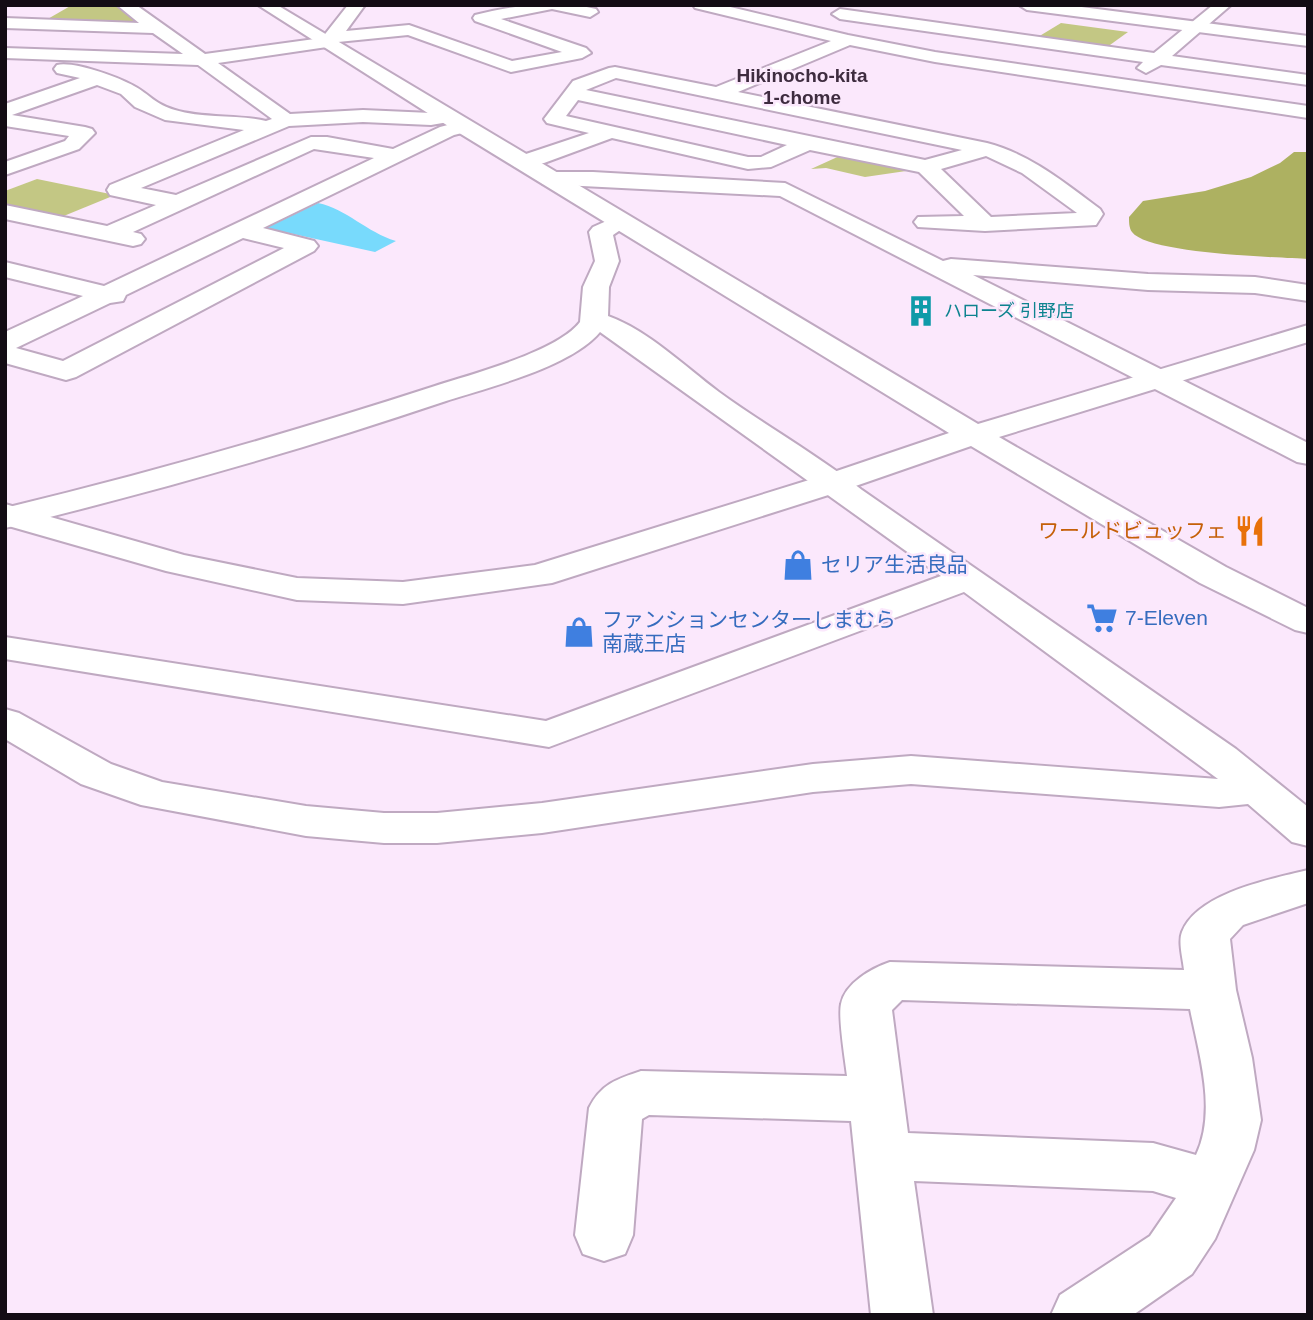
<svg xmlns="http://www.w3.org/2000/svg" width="1313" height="1320" font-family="Arial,'Noto Sans JP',sans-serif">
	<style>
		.green { fill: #c3c784 }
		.forest { fill: #adb161 }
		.water { fill: #78dafc }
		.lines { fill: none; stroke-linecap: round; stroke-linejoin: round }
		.street-casing { stroke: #bfa9c1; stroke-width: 4 }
		.secondary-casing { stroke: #bfa9c1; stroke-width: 4 }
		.street { fill: #fff; fill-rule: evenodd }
		.secondary { fill: #fff; fill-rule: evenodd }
		.labels { text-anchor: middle; stroke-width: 5; stroke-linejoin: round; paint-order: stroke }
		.far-culture-label { font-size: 18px; fill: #0d838f; stroke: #fbe8fc; text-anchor: start }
		.far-neighbourhood-label { font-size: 19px; font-weight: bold; fill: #3e2c3f; stroke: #fbe8fc }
		.food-label { font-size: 21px; fill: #c56008; stroke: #fbe8fc; text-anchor: end }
		.shop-label { font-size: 21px; fill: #366cbe; stroke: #fbe8fc; text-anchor: start }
	</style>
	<rect width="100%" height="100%" fill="#fbe8fc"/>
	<g class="green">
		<path d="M 72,5 L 122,5 L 151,27 L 39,24 Z"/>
		<path d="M 1061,23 L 1128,32 L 1103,50 L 1033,40 Z"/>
		<path d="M 844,154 L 913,170 L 865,177 L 826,168 L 811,169 Z"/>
		<path d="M 37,179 L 115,195 L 54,220 L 5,210 L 5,191 Z"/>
	</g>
	<path class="forest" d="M 1294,152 L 1308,152 L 1308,259 C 1278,257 1148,254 1132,232 C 1129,228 1129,222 1129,217 L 1143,201 L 1205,191 L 1251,177 L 1280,163 Z"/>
	<path class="water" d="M 318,203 C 347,209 366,232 396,241 L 375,252 L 266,228 Z"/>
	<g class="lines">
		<defs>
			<g id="street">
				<path d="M 117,5 L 136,5 L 205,54 L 322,38 L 348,5 L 365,5 L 346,31 L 409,25 L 512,61 L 562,52 L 475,21 L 473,18 L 475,15 C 513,5 558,0 596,9 L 598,12 L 590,17 L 552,9 L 501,19 L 586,48 L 591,53 L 582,58 L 511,72 L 408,35 L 338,42 L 327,47 L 218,63 L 290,114 L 363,110 L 431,113 L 447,111 L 457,117 L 454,121 L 431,125 L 363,122 L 289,126 L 141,188 L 176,195 L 311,137 L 327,137 L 393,149 L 440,127 L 463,121 L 470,123 L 473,127 L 470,131 L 454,135 L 263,228 L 314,241 L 318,246 L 314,251 L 76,377 L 66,380 L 5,363 L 5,332 L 83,296 L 5,277 L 5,262 L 104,286 L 374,158 L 314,149 L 133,232 L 141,234 L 145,239 L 141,244 L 133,246 L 5,219 L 5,205 L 107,226 L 156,205 L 110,195 L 107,190 L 110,185 L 244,130 L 165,120 L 135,107 L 121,94 L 97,85 L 12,115 L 85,127 L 92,129 L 95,133 L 79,149 L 5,175 L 5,162 L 65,141 L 69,136 L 5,126 L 5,104 L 80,78 L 57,73 L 54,69 L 57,65 C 74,61 118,77 134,86 C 149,94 156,105 175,110 C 204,119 237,114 266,121 L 272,119 L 198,65 L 5,58 L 5,48 L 183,54 L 153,33 L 5,28 L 5,18 L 139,23 ZM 243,238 L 284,248 L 63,361 L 16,348 L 110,303 L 123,301 L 126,295 Z"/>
				<path d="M 693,5 L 722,5 L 848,35 L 935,52 L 1308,106 L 1308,118 L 935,62 L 850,45 L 738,92 L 987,143 C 1030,154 1065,183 1100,209 L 1103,214 L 1096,225 L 985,231 L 918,227 L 914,222 L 918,217 L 964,216 L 919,172 L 810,150 L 771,167 L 748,169 L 612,138 L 544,163 L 521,168 L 514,166 L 510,162 L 514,158 L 589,133 L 547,123 L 544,119 L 573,81 L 609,68 L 615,67 L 716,87 L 831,41 L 695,8 ZM 616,78 L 962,150 L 925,160 L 586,90 ZM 578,100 L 787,145 L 761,157 L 748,157 L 566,116 ZM 986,156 L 1022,173 L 1077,213 L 991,217 L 941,169 Z"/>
				<path d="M 1213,5 L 1231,5 L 1172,56 L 1308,75 L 1308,85 L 1161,65 L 1146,73 L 1137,68 L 1143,62 L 840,19 L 832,14 L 840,9 L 1154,53 Z"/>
				<path d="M 551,172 L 593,172 L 785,183 L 943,261 L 951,259 L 1148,274 L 1255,277 L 1308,285 L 1308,301 L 1255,293 L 1148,290 L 973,275 L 1308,443 L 1308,464 L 1297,462 L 780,196 L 543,184 L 540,179 L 543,174 Z"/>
				<path d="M 620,215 L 628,217 L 632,222 L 613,235 L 619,261 L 609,287 L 608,316 C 649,331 684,366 719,392 C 766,426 816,454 862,490 L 1236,749 L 1308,807 L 1308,846 L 1292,842 L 1248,804 L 1219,807 L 911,784 L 813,792 L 542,833 L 437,843 L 384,843 L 306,836 L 141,805 L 81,784 L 5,739 L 5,709 L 19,713 L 111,764 L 162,782 L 306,806 L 384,813 L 437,813 L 542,803 L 813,764 L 911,756 L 1218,779 L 964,592 L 549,747 L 5,659 L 5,637 L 546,721 L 941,576 L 600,332 C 571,367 489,387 446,401 C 301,450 154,492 5,528 L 5,508 C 150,473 293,432 435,386 C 471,374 557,352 580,322 L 583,287 L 595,261 L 589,232 L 593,227 Z"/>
				<path d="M 1308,870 L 1308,903 L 1243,925 L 1230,939 L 1236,990 L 1252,1058 L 1261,1120 L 1254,1150 L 1215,1239 L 1192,1274 L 1133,1315 L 1051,1315 L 1060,1295 L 1150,1236 L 1176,1198 L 1153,1191 L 914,1181 L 933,1315 L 871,1315 L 851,1121 L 649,1115 L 642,1119 L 633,1235 L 625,1254 L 604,1261 L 583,1254 L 575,1235 L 589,1108 C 601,1084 617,1079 641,1071 L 847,1076 C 845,1059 838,1018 841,1004 C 845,983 872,968 890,962 L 1184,970 C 1183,959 1178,942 1182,932 C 1197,893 1271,879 1308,870 ZM 902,1000 L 1190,1009 C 1199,1055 1217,1111 1196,1155 L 1153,1143 L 908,1133 L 892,1010 Z"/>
			</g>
			<g id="secondary">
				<path d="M 258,5 L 277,5 L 978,424 L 1308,325 L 1308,342 L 999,437 L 1226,567 L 1308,608 L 1308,633 L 1295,630 L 1200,583 L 971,446 L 844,490 L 552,583 L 403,604 L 297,600 L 166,571 L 5,525 L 5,504 L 184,555 L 297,578 L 403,582 L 535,565 L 822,476 L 949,433 L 456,131 Z"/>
				<path d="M 1019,5 L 1066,5 L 1308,36 L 1308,46 L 1027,10 Z"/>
			</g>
		</defs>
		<use href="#street" class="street-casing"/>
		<use href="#secondary" class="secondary-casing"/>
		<use href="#street" class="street"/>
		<use href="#secondary" class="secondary"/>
	</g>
	<defs>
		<symbol id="building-bare" viewBox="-9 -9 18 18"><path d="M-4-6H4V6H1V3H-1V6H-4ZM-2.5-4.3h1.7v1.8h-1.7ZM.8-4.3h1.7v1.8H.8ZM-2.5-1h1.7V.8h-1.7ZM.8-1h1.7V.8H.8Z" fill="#0f9aa8" stroke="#fbe8fc" stroke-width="2.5" paint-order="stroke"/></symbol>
		<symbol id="restaurant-bare" viewBox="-9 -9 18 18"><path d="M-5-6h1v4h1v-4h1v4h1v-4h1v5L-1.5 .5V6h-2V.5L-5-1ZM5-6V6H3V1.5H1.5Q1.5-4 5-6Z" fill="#e8710a" stroke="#fbe8fc" stroke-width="2.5" paint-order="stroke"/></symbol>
		<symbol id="shop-bare" viewBox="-9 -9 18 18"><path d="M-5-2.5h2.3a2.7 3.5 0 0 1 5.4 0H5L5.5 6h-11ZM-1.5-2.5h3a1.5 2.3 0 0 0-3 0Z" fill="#3f7fe0" stroke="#fbe8fc" stroke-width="2.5" paint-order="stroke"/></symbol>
		<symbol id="supermarket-bare" viewBox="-9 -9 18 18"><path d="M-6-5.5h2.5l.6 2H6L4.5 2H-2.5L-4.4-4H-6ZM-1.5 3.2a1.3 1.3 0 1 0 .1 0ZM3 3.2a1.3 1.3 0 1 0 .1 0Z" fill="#3f7fe0" stroke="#fbe8fc" stroke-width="2.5" paint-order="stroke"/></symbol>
	</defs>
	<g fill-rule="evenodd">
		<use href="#building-bare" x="899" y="289" width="44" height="44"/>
		<use href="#restaurant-bare" x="1228" y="509" width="44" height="44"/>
		<use href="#shop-bare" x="776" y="543" width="44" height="44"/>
		<use href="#supermarket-bare" x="1080" y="596" width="44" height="44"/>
		<use href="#shop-bare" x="557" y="610" width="44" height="44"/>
	</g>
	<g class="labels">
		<g class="far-culture-label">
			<text x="944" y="317">ハローズ 引野店</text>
		</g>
		<g class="far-neighbourhood-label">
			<text x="802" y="82">Hikinocho-kita<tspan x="802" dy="22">1-chome</tspan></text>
		</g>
		<g class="food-label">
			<text x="1227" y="538">ワールドビュッフェ</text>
		</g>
		<g class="shop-label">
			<text x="821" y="572">セリア生活良品</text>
			<text x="1125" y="625">7-Eleven</text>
			<text x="602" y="627">ファンションセンターしまむら<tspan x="602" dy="24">南蔵王店</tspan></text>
		</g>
	</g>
	<rect width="1313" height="1320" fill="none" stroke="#130c14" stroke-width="14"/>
</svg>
